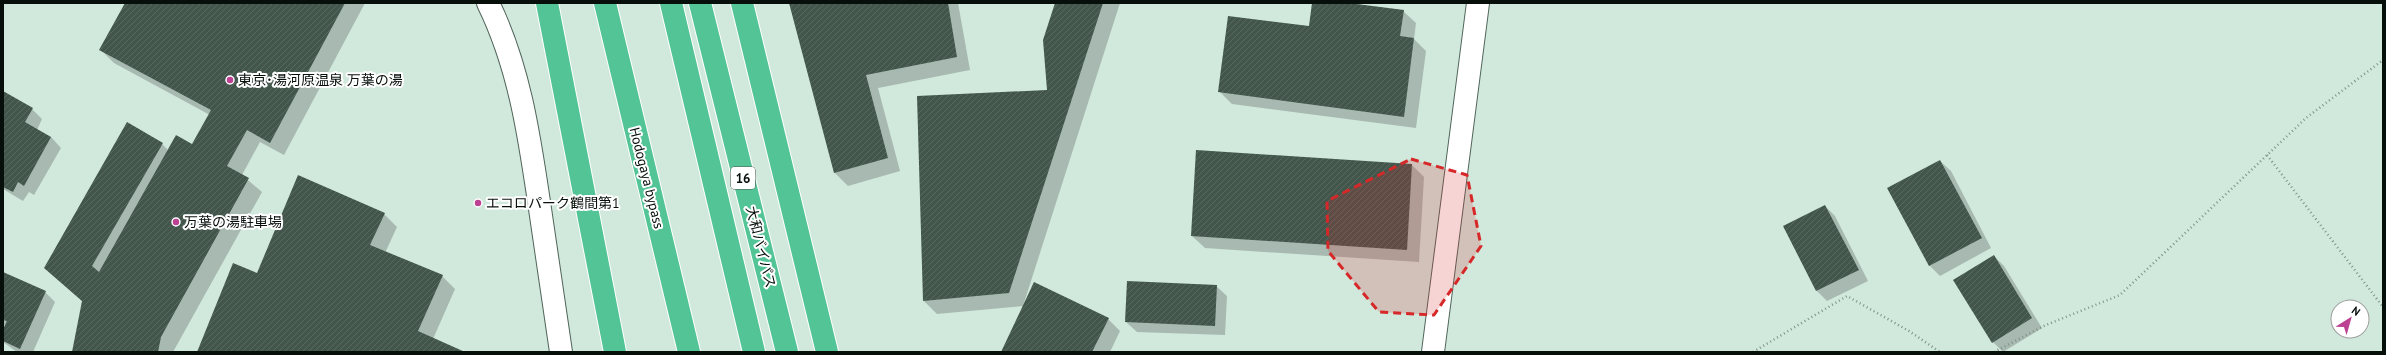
<svg xmlns="http://www.w3.org/2000/svg" width="2386" height="355" font-family="'PT Sans','Noto Sans JP',sans-serif">
	<style>
		.shadow { fill: #0003 }
		.building { fill: url(#building-hatch) }
		.lines { fill: none; stroke-linecap: round; stroke-linejoin: round }
		.minor-casing { stroke: #50645a; stroke-width: 24 }
		.highway-casing { stroke: #fff; stroke-width: 24 }
		.path { stroke: #819289; stroke-width: 2.5; stroke-dasharray: 1 3; stroke-linecap: butt }
		.minor { stroke: #fff; stroke-width: 22 }
		.highway { stroke: #53c496; stroke-width: 22 }
		.marked { fill: #d62828; fill-opacity: 0.2; stroke: #d62828; stroke-width: 3; stroke-dasharray: 8 5; stroke-linejoin: round }
		.poi-dot { fill: #bc4193; stroke: #fff; stroke-width: 1.5 }
		.labels { text-anchor: middle; stroke-width: 4; stroke-linejoin: round; paint-order: stroke }
		.shield { fill: #fff; stroke: #515754; stroke-width: 1 }
		.shield-label { font-size: 13px; font-weight: bold; fill: #070f0b }
		.poi-label { font-size: 14px; fill: #070f0b; stroke: #fff; text-anchor: start }
		.street-label { font-size: 14px; fill: #070f0b; stroke: #fff }
	</style>
	<defs>
		<pattern id="building-hatch" width="6" height="6" patternUnits="userSpaceOnUse"><rect width="6" height="6" fill="#42564c"/><path d="M-1 1l2-2M0 6l6-6M5 7l2-2" fill="none" stroke="#596961"/></pattern>
	</defs>
	<rect width="100%" height="100%" fill="#d1e8dc"/>
	<g class="shadow">
		<path d="M 126,3 L 365,3 L 284,155 L 260,142 L 242,175 L 262,192 L 173,352 L 73,352 L 83,302 L 46,268 L 162,144 L 168,150 L 193,145 L 210,115 L 114,63 L 101,50 Z"/>
		<path d="M 790,3 L 958,3 L 970,70 L 878,88 L 900,171 L 848,186 L 835,173 Z"/>
		<path d="M 1057,3 L 1120,3 L 1023,306 L 937,314 L 924,301 L 1049,91 Z"/>
		<path d="M 1313,3 L 1341,3 L 1403,11 L 1416,23 L 1414,39 L 1426,51 L 1416,128 L 1232,104 L 1220,92 L 1309,27 Z"/>
		<path d="M 3,92 L 32,109 L 42,119 L 37,130 L 51,137 L 61,148 L 34,195 L 29,192 L 23,201 L 3,189 Z"/>
		<path d="M 1940,161 L 1951,171 L 1991,248 L 1940,276 L 1929,265 Z"/>
		<path d="M 1412,165 L 1424,177 L 1419,262 L 1205,248 L 1192,236 Z"/>
		<path d="M 1825,206 L 1835,216 L 1868,281 L 1827,301 L 1817,291 L 1784,227 Z"/>
		<path d="M 384,214 L 397,227 L 385,253 L 442,276 L 455,289 L 433,339 L 462,352 L 198,352 L 257,275 Z"/>
		<path d="M 1994,256 L 2004,266 L 2042,328 L 2003,352 L 1993,342 Z"/>
		<path d="M 3,273 L 45,292 L 55,302 L 33,352 L 17,352 L 3,342 L 3,332 L 6,326 L 3,324 Z"/>
		<path d="M 1216,286 L 1227,296 L 1225,335 L 1137,332 L 1126,322 Z"/>
		<path d="M 1108,319 L 1120,331 L 1110,352 L 1002,352 Z"/>
	</g>
	<g class="building">
		<path d="M 125,3 L 345,3 L 270,143 L 247,130 L 227,166 L 249,178 L 161,337 L 158,352 L 72,352 L 82,301 L 44,268 L 127,122 L 163,143 L 92,266 L 99,272 L 176,135 L 192,144 L 211,110 L 99,50 Z"/>
		<path d="M 789,3 L 948,3 L 957,57 L 866,75 L 888,158 L 834,173 Z"/>
		<path d="M 1055,3 L 1103,3 L 1009,293 L 923,301 L 917,96 L 1047,90 L 1043,40 Z"/>
		<path d="M 1312,3 L 1349,3 L 1404,10 L 1400,36 L 1414,38 L 1404,117 L 1218,92 L 1228,16 L 1309,26 Z"/>
		<path d="M 3,91 L 33,108 L 25,122 L 51,137 L 24,186 L 18,182 L 13,192 L 3,187 Z"/>
		<path d="M 1196,150 L 1412,164 L 1407,250 L 1191,236 Z"/>
		<path d="M 1940,160 L 1982,238 L 1929,266 L 1887,188 Z"/>
		<path d="M 298,175 L 385,213 L 370,245 L 443,275 L 418,331 L 465,352 L 197,352 L 233,263 L 257,273 Z"/>
		<path d="M 1825,205 L 1859,270 L 1816,291 L 1783,226 Z"/>
		<path d="M 1994,255 L 2032,318 L 1992,343 L 1953,280 Z"/>
		<path d="M 3,272 L 46,291 L 20,349 L 3,341 L 3,329 L 7,321 L 3,320 Z"/>
		<path d="M 1127,281 L 1217,285 L 1215,326 L 1125,322 Z"/>
		<path d="M 1034,282 L 1109,318 L 1092,352 L 1001,352 Z"/>
	</g>
	<g class="lines">
		<defs>
			<g id="minor">
				<path d="M 488,3 C 519,66 529,134 539,202 C 546,252 554,302 561,352"/>
				<path d="M 1433,352 L 1478,3"/>
			</g>
			<g id="highway">
				<path d="M 547,3 L 615,352"/>
				<path d="M 605,3 L 689,352"/>
				<path d="M 671,3 L 754,352"/>
				<path d="M 700,3 L 787,352"/>
				<path d="M 742,3 L 827,352"/>
			</g>
		</defs>
		<use href="#minor" class="minor-casing"/>
		<use href="#highway" class="highway-casing"/>
		<g class="path">
			<path d="M 2267,155 L 2383,307"/>
			<path d="M 1753,352 L 1847,296 L 1909,331 L 1940,352"/>
			<path d="M 1994,352 L 2046,325 L 2120,295 L 2306,118 L 2383,60"/>
		</g>
		<use href="#minor" class="minor"/>
		<use href="#highway" class="highway"/>
	</g>
	<path class="marked" d="M 1411,159 L 1467,175 L 1481,246 L 1434,315 L 1379,312 L 1328,251 L 1327,201 Z"/>
	<g class="poi-dot">
		<circle cx="230" cy="80" r="4"/>
		<circle cx="478" cy="203" r="4"/>
		<circle cx="176" cy="222" r="4"/>
	</g>
	<g class="labels">
		<rect class="shield" x="731" y="167" width="24" height="22" rx="3"/>
		<g class="shield-label">
			<text x="743" y="183">16</text>
		</g>
		<g class="poi-label">
			<text x="238" y="85">東京･湯河原温泉 万葉の湯</text>
			<text x="486" y="208">エコロパーク鶴間第1</text>
			<text x="184" y="227">万葉の湯駐車場</text>
		</g>
		<g class="street-label">
			<text transform="translate(647 178) rotate(76)" y="5">Hodogaya bypass</text>
			<text transform="translate(761 247) rotate(76)" y="5">大和バイパス</text>
		</g>
	</g>
	<rect width="2386" height="355" fill="none" stroke="#070f0b" stroke-width="8"/>
	<g transform="translate(2350 319) rotate(37)"><circle r="19" fill="#ffffff" stroke="#9c9f9d"/>
	<path d="M0-3L7 15L0 10L-7 15Z" fill="#bc4193"/>
	<text y="-6" font-size="11" font-weight="bold" text-anchor="middle" fill="#070f0b">N</text>
	</g>
</svg>
